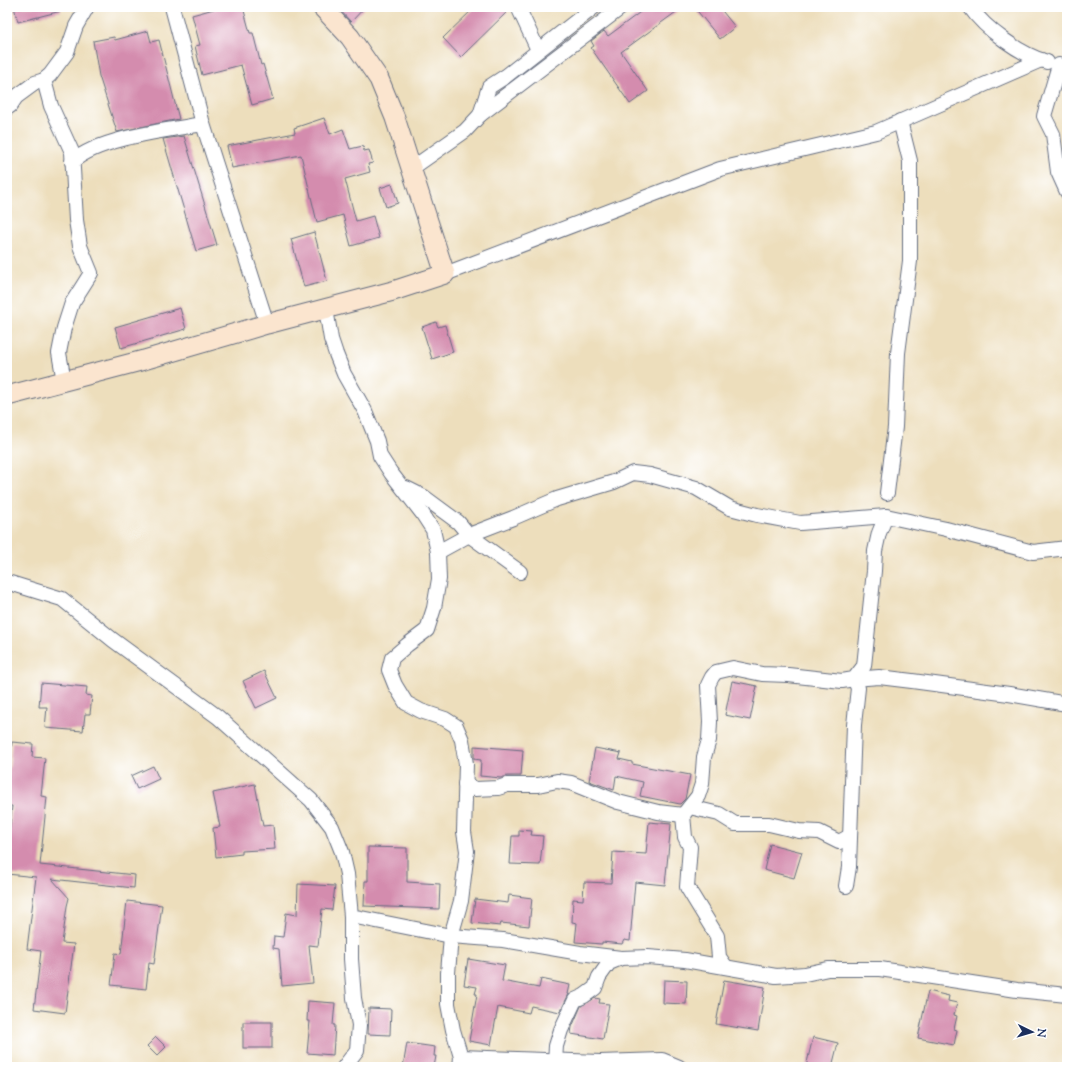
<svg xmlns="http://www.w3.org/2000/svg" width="1074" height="1074" font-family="'Sorts Mill Goudy',serif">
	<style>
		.building { fill: #d48cae }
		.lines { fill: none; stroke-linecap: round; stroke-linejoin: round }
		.street-casing { stroke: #646c7f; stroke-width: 16 }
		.secondary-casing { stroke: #646c7f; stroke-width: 21 }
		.street { stroke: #fff; stroke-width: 14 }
		.secondary { stroke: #fbe5cf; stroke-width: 19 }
	</style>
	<rect width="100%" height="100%" fill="#fff"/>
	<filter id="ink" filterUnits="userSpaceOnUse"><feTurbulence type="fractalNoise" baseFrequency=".025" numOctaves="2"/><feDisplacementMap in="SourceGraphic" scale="8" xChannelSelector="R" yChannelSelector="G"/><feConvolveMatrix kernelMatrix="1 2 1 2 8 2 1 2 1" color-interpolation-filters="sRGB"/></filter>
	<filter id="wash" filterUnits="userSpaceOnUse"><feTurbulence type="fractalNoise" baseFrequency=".012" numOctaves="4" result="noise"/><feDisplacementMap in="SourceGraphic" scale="16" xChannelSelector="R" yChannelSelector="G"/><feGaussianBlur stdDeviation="0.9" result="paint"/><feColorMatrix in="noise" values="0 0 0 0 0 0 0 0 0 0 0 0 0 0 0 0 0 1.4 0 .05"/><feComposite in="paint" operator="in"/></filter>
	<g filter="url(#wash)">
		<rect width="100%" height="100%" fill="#eddebc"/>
		<g id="blocks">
			<g class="building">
				<path d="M 14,7 L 60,7 L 61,11 L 18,22 Z"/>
				<path d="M 221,7 L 243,7 L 250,33 L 253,33 L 261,65 L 263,64 L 273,99 L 252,105 L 241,65 L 202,75 L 195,46 L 200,45 L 192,15 Z"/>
				<path d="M 337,7 L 365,7 L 351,22 Z"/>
				<path d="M 475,7 L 510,7 L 510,9 L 461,57 L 443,38 Z"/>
				<path d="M 647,7 L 683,7 L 621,52 L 648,91 L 630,104 L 591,48 L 594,46 L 591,41 L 604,31 L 608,36 Z"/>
				<path d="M 694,7 L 719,7 L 735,27 L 720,39 Z"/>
				<path d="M 148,31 L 151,42 L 159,40 L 179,119 L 117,132 L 99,76 L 93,41 L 114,37 L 115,40 Z"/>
				<path d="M 324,118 L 330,134 L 343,129 L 350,149 L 363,146 L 364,151 L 369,150 L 373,163 L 368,164 L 370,172 L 345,179 L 356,221 L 373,216 L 379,238 L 351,246 L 343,215 L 317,222 L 301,155 L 232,168 L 227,146 L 295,133 L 294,128 Z"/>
				<path d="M 184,136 L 217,245 L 196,251 L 163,139 Z"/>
				<path d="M 392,184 L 398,203 L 386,207 L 380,188 Z"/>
				<path d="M 314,232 L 327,281 L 304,287 L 291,239 Z"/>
				<path d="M 180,308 L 186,329 L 121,348 L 115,327 Z"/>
				<path d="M 436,322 L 438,327 L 445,325 L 453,352 L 432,359 L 422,327 Z"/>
				<path d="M 264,671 L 277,698 L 256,708 L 243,681 Z"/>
				<path d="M 732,681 L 757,686 L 750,720 L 725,715 Z"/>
				<path d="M 41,683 L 87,687 L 86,695 L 92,696 L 90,714 L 85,714 L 83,731 L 45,728 L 47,707 L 39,707 Z"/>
				<path d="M 12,742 L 33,744 L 32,757 L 45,758 L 41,796 L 47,797 L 40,865 L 135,875 L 134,888 L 52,879 L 69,898 L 67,906 L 62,943 L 74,944 L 65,1013 L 34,1009 L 41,951 L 27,949 L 36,877 L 7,874 L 7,853 L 12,806 L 7,806 L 7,791 Z"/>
				<path d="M 474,746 L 523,750 L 521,776 L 507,776 L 501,778 L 480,776 L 481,760 L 474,759 Z"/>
				<path d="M 595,748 L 621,753 L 619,759 L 632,762 L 632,764 L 690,775 L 685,799 L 680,804 L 640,796 L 643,782 L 616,776 L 614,790 L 589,781 Z"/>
				<path d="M 153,766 L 159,779 L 137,789 L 131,776 Z"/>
				<path d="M 255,784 L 263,826 L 273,825 L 275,849 L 242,851 L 242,854 L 216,857 L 213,828 L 220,827 L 213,793 Z"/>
				<path d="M 649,822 L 671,824 L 665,885 L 635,882 L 630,941 L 624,940 L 622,944 L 602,942 L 602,944 L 575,942 L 577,923 L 572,922 L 573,899 L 583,900 L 584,882 L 611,883 L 613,852 L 646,854 Z"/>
				<path d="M 519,830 L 532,831 L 531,835 L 543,836 L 540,865 L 510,864 L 512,836 L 519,836 Z"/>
				<path d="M 770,844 L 802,852 L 794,878 L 764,870 Z"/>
				<path d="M 368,847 L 407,848 L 407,882 L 440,884 L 439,909 L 364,906 L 365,881 L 368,881 Z"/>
				<path d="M 298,884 L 335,886 L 332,910 L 322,909 L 318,946 L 309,945 L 313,983 L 282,986 L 279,949 L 273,948 L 274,936 L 283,937 L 286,913 L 297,915 Z"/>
				<path d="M 509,895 L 532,898 L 529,926 L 501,923 L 500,926 L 472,923 L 475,899 L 508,903 Z"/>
				<path d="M 127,901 L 162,905 L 154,964 L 149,963 L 146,989 L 111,985 L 115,953 L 121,954 Z"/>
				<path d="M 468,959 L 505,965 L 502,981 L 539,988 L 541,979 L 570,985 L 568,994 L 569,994 L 560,1012 L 531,1006 L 529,1013 L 498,1007 L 491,1045 L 469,1041 L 477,994 L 475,994 L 477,987 L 464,985 Z"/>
				<path d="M 664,980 L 687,981 L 686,1004 L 663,1003 Z"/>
				<path d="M 724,980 L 765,987 L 758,1031 L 716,1024 Z"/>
				<path d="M 928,991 L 949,996 L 948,1001 L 957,1003 L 954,1015 L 957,1016 L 954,1029 L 957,1030 L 954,1045 L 918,1038 Z"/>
				<path d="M 595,998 L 600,999 L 599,1003 L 609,1004 L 603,1039 L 571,1034 L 572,1027 L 581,1006 Z"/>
				<path d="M 308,1001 L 335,1003 L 333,1025 L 335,1025 L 333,1055 L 307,1053 L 310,1021 L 307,1021 Z"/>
				<path d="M 369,1008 L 391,1009 L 390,1035 L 368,1034 Z"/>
				<rect x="243" y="1022" width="29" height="26"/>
				<path d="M 156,1037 L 166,1047 L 157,1056 L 147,1046 Z"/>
				<path d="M 813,1037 L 838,1043 L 832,1067 L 806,1067 Z"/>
				<path d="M 407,1043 L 435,1047 L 434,1056 L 436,1056 L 434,1067 L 403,1067 Z"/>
			</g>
		</g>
	</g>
	<g filter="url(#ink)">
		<use href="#blocks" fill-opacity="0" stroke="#646c7f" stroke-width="1"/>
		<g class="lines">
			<defs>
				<g id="street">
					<path d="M 172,7 L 203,124 L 267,324"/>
					<path d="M 518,7 L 538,50"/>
					<path d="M 970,7 C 985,29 1021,55 1047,62"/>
					<path d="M 1059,65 L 1044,116 L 1053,134 L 1058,172 L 1067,192"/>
					<path d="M 44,80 L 51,106 L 72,152 L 76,220 L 80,246 L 91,273 L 72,303 L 64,328 L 59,353 L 64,381"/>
					<path d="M 7,108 L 10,106 L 16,97 L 35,83 L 44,80 L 50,75 L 67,52 L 76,26 L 87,7"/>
					<path d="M 480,115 L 622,7"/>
					<path d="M 72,162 C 98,138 167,130 203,124"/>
					<path d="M 411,169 L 465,131 L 480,115 L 489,87 L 506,76 L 594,7"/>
					<path d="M 445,274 L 720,169 L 876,132 L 1041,60"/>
					<path d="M 326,309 L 331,339 L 336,354 L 344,374 L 365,411 L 377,441 L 380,456 L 391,473 L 422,513 L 433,530 L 438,552 L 439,579 L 434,608 L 427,630 L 407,645 L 392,658 L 389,670 L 395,685 L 406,703 L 421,711 L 445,719 L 456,726 L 462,740 L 466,764 L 464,832 L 467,851 L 461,901 L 451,936 L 448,973 L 448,1004 L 453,1030 L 461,1057 L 460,1067"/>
					<path d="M 406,488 L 424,497 L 458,522 L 469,535 L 520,572"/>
					<path d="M 887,493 L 895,427 L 898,353 L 910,261 L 910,161 L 900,121"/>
					<path d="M 438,552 L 469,535 L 513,518 L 557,499 L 614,482 L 633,473 L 650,475 L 696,488 L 730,508 L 757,515 L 800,523 L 886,516 L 946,529 L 1033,552 L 1067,548"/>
					<path d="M 7,582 L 62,599 L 113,640 L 218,717 L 311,800 L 332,827 L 342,852 L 347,874 L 351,916 L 451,936 L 503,940 L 580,953 L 621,958"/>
					<path d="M 465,784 L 475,789 L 498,788 L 507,785 L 538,785 L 557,781 L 571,783 L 618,802 L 658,812 L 683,815"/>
					<path d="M 690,807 L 719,814 L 735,824 L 769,824 L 799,831 L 819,832 L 839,842 L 850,836"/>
					<path d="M 846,886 L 849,867 L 854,725 L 858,688 L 854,679 L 879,677 L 912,681 L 1009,694 L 1067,704"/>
					<path d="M 726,967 L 719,957 L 717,936 L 687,887 L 690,847 L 685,837 L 683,815 L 698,796 L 702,784 L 704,757 L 709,740 L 710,722 L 708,685 L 712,677 L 716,672 L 733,668 L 762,674 L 788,675 L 842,681 L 854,679 L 864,666 L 874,571 L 875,551 L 879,533 L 886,516"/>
					<path d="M 461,1057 L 600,1062 L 662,1060 L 679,1067"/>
					<path d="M 555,1061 L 556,1046 L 561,1030 L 575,1000 L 584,996 L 595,988 L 599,977 L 609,963 L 621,958 L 648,957 L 685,960 L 776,976 L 805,974 L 828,969 L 880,969 L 1017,990 L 1067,995"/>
					<path d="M 344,1067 L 357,1050 L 359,1025 L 354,998 L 351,959 L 351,916"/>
				</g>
				<path id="secondary" d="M 7,396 L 144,360 L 267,324 L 393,291 L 445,274 L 395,118 L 379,79 L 350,37 L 322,7"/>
			</defs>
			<use href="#street" class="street-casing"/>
			<use href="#secondary" class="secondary-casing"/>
			<use href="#street" class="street"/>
			<use href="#secondary" class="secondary"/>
		</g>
	</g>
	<rect width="1074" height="1074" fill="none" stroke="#fff" stroke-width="24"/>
	<g transform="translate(1032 1032) rotate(95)" stroke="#ffffff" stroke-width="3" paint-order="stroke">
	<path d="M0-3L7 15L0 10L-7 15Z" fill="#1b2f5e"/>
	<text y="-6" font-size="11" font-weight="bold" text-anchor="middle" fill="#1b2f5e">N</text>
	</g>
</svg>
